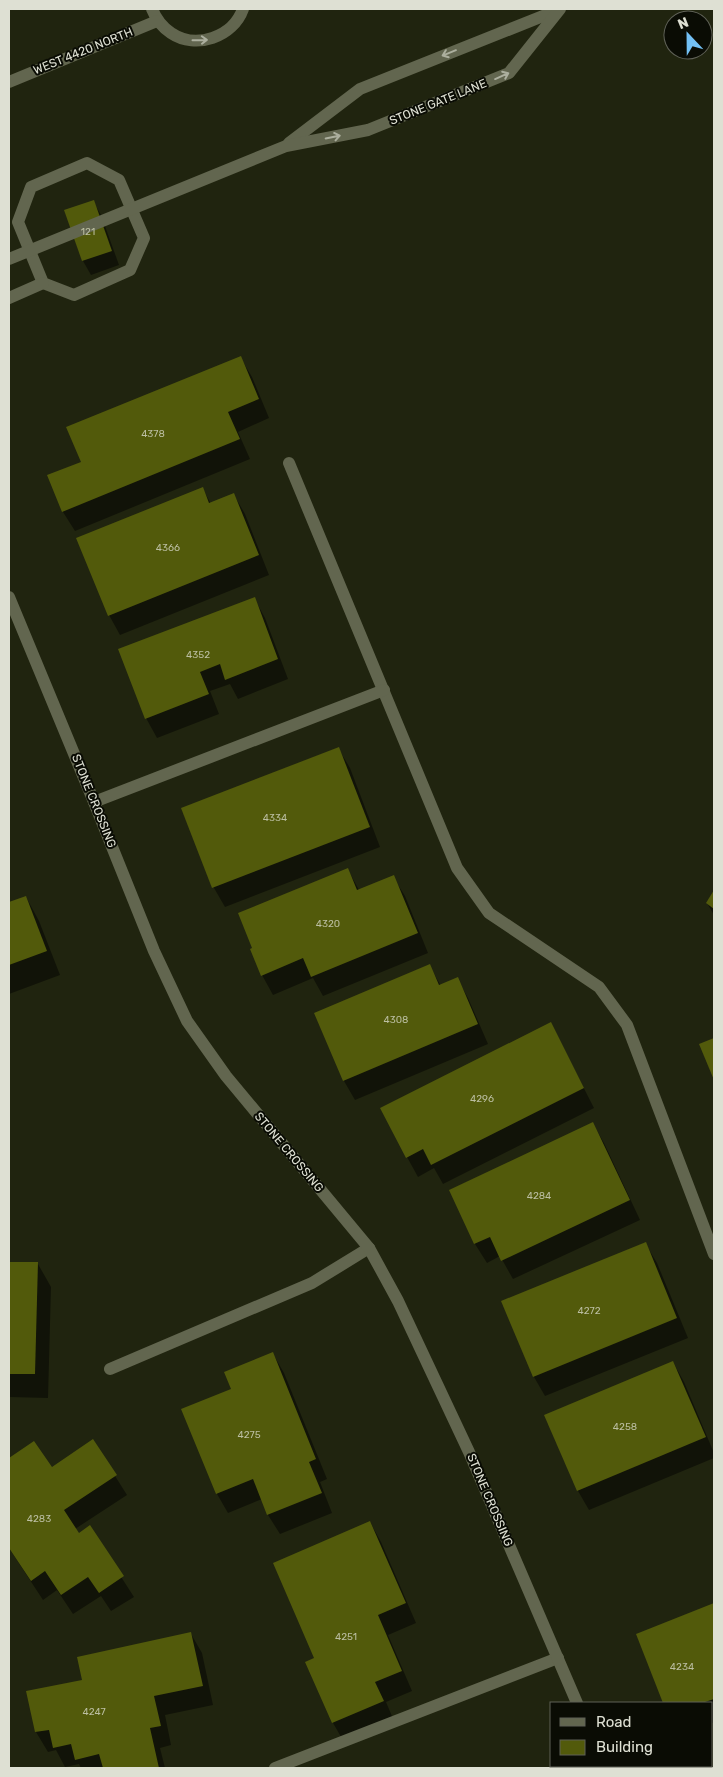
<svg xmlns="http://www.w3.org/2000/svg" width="723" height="1777" font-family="Rubik,sans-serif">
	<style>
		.shadow { fill: #0007 }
		.building { fill: #525a0b }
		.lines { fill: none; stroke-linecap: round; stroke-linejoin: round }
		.lane { stroke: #62664f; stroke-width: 12 }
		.street { stroke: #62664f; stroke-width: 12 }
		.oneway { stroke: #acaf9e }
		.labels { text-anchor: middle; stroke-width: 4; stroke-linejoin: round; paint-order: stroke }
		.number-label { font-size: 10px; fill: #bbbea1 }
		.street-label { font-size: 12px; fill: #dee0d3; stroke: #0a0c04 }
	</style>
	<rect width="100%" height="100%" fill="#20240f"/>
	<g class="shadow">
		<path d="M 93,201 L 101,215 L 119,265 L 91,275 L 83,261 L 66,211 Z"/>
		<path d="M 240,357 L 252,377 L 269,418 L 238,432 L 250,459 L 75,531 L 63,512 L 49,476 L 82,463 Z"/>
		<path d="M 203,489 L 211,504 L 234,495 L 245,514 L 269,575 L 120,635 L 109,615 Z"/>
		<path d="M 254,598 L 265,618 L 288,679 L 238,699 L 230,684 L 210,691 L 219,714 L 157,738 L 146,718 Z"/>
		<path d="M 338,748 L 350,768 L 380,847 L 225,907 L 214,888 L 183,808 Z"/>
		<path d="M 348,870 L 359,890 L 393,877 L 405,896 L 428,953 L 323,996 L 313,978 L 273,995 L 262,975 Z"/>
		<path d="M 714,892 L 714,915 L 707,903 Z"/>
		<path d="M 26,897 L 39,921 L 60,975 L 9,994 L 9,904 Z"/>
		<path d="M 429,965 L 441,986 L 457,978 L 468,998 L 488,1044 L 355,1100 L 344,1081 L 315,1014 Z"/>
		<path d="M 551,1024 L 594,1108 L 443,1184 L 434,1168 L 418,1177 L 407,1157 Z"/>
		<path d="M 593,1124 L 604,1143 L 640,1220 L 513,1279 L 500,1256 L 487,1263 L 475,1244 L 450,1190 Z"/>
		<path d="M 645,1243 L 657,1263 L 688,1338 L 545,1396 L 534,1377 L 503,1302 Z"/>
		<path d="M 9,1263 L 38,1264 L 51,1287 L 48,1398 L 9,1397 Z"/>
		<path d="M 273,1354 L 284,1373 L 327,1479 L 320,1482 L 332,1513 L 280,1534 L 268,1515 L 262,1499 L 228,1513 L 217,1494 L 232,1389 Z"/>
		<path d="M 673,1362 L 684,1382 L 714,1453 L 714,1458 L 589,1510 L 578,1491 L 546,1415 Z"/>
		<path d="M 93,1441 L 127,1495 L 75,1529 L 79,1535 L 89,1527 L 134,1597 L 111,1611 L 101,1596 L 73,1614 L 57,1590 L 43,1600 L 9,1548 L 9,1460 L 34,1443 L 51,1469 Z"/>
		<path d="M 370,1522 L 381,1542 L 416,1623 L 388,1635 L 412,1691 L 386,1702 L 394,1721 L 344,1742 L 333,1723 L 307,1662 L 316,1658 Z"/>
		<path d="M 714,1604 L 714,1722 L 712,1723 L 712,1703 L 665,1703 L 638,1634 Z"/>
		<path d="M 191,1634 L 202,1653 L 213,1705 L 165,1715 L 171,1745 L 160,1748 L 165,1768 L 81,1768 L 79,1764 L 65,1767 L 56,1750 L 48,1752 L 36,1732 L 28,1692 L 84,1681 Z"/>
	</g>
	<g class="building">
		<path d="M 94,200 L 112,251 L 82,261 L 64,210 Z"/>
		<path d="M 241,356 L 259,399 L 228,412 L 240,439 L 62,512 L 47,475 L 81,462 L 66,427 Z"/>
		<path d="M 203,487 L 209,503 L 234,493 L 259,555 L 108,616 L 76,538 Z"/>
		<path d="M 255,597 L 278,659 L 225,680 L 220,664 L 200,672 L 209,694 L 145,719 L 118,649 Z"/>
		<path d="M 339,747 L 370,827 L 212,888 L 181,808 Z"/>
		<path d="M 348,868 L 357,890 L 394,875 L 418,933 L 311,977 L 303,958 L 261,976 L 250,949 L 252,948 L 238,913 Z"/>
		<path d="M 714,890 L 714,909 L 706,903 Z"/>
		<path d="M 26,896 L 47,951 L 9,965 L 9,902 Z"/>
		<path d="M 430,964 L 439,985 L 458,977 L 478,1024 L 343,1081 L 314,1013 Z"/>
		<path d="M 551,1022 L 584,1088 L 431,1165 L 423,1149 L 406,1158 L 380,1108 Z"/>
		<path d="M 714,1038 L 714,1080 L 699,1044 Z"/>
		<path d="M 593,1122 L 630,1200 L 501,1261 L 490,1237 L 474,1244 L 449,1190 Z"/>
		<path d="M 646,1242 L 677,1318 L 533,1377 L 501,1301 Z"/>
		<path d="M 9,1262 L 38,1262 L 35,1374 L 9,1374 Z"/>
		<path d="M 273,1352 L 316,1459 L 309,1462 L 322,1493 L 267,1515 L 253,1479 L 216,1494 L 181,1409 L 231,1389 L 224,1372 Z"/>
		<path d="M 673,1361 L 706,1437 L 577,1491 L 544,1415 Z"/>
		<path d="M 93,1439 L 117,1475 L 64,1510 L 79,1533 L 90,1525 L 124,1576 L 99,1593 L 88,1577 L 61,1595 L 45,1571 L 31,1581 L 9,1548 L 9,1458 L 34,1441 L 52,1467 Z"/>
		<path d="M 370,1521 L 406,1603 L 378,1615 L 402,1671 L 375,1682 L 384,1701 L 332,1723 L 305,1662 L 314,1658 L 273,1563 Z"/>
		<path d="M 714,1603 L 714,1699 L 702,1703 L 663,1703 L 636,1634 Z"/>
		<path d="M 191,1632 L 203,1686 L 154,1696 L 161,1726 L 150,1728 L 159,1768 L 103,1768 L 99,1754 L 75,1760 L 71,1744 L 53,1748 L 49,1730 L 35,1732 L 26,1691 L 82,1680 L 77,1657 Z"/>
	</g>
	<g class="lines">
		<g class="lane">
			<path d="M 110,1369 L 312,1283 L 369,1248"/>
			<path d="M 275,1768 L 558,1658"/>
		</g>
		<g class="street">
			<path d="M 152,9 C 156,19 162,27 171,33 C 196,50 233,37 243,9"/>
			<path d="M 9,82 L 157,21"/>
			<path d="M 289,143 L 360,89 L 558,10"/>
			<path d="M 87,163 L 119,180 L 144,238 L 130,270 L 74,295 L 43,283 L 18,222 L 31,187 Z"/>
			<path d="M 9,259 L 286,146 L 368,130 L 509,73 L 560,9"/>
			<path d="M 9,298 L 43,283"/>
			<path d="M 289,463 L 457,868 L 489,913 L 599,987 L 627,1025 L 714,1254"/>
			<path d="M 9,597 L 94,802 L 154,951 L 187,1021 L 226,1076 L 369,1248 L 398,1301 L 469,1452 L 577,1703"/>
			<path d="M 94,802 L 384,690"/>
			<path d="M 588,1766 L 588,1768"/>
		</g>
	</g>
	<defs><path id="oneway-shaft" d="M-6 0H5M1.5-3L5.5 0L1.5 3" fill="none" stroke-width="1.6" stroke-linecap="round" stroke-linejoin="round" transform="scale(1.25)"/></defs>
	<g class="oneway">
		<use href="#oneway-shaft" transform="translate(200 40) rotate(-1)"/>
		<use href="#oneway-shaft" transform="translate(449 53) rotate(158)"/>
		<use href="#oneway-shaft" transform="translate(502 76) rotate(-24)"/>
		<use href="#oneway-shaft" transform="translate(333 137) rotate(-11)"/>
	</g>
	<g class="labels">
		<g class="number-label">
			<text x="88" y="235">121</text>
			<text x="153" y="437">4378</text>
			<text x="168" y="551">4366</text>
			<text x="198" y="658">4352</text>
			<text x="275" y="821">4334</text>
			<text x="328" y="927">4320</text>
			<text x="396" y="1023">4308</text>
			<text x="482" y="1102">4296</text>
			<text x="539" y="1199">4284</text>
			<text x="589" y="1314">4272</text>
			<text x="625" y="1430">4258</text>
			<text x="249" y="1438">4275</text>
			<text x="39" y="1522">4283</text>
			<text x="346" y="1640">4251</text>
			<text x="682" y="1670">4234</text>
			<text x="94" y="1715">4247</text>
		</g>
		<g class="street-label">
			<text transform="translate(83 51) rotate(-22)" y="4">WEST 4420 NORTH</text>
			<text transform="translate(438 102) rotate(-22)" y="4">STONE GATE LANE</text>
			<text transform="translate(94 801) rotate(68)" y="4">STONE CROSSING</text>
			<text transform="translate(289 1152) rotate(50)" y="4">STONE CROSSING</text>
			<text transform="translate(490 1500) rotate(67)" y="4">STONE CROSSING</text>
		</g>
	</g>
	<rect width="723" height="1777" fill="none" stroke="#dee0d3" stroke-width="20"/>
	<rect x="550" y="1702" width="162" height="65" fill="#0a0c04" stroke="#5f6157"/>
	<rect x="560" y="1718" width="25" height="8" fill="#62664f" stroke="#5f6157"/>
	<text x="596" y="1727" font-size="15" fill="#dee0d3">Road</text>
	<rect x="560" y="1740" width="25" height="15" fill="#525a0b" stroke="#5f6157"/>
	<text x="596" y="1752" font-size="15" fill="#dee0d3">Building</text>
	<g transform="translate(688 35) rotate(338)"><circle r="24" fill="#0a0c04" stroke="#5f6157"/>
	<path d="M0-4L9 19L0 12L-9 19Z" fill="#73c1f5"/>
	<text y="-8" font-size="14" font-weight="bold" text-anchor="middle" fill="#dee0d3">N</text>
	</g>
</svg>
